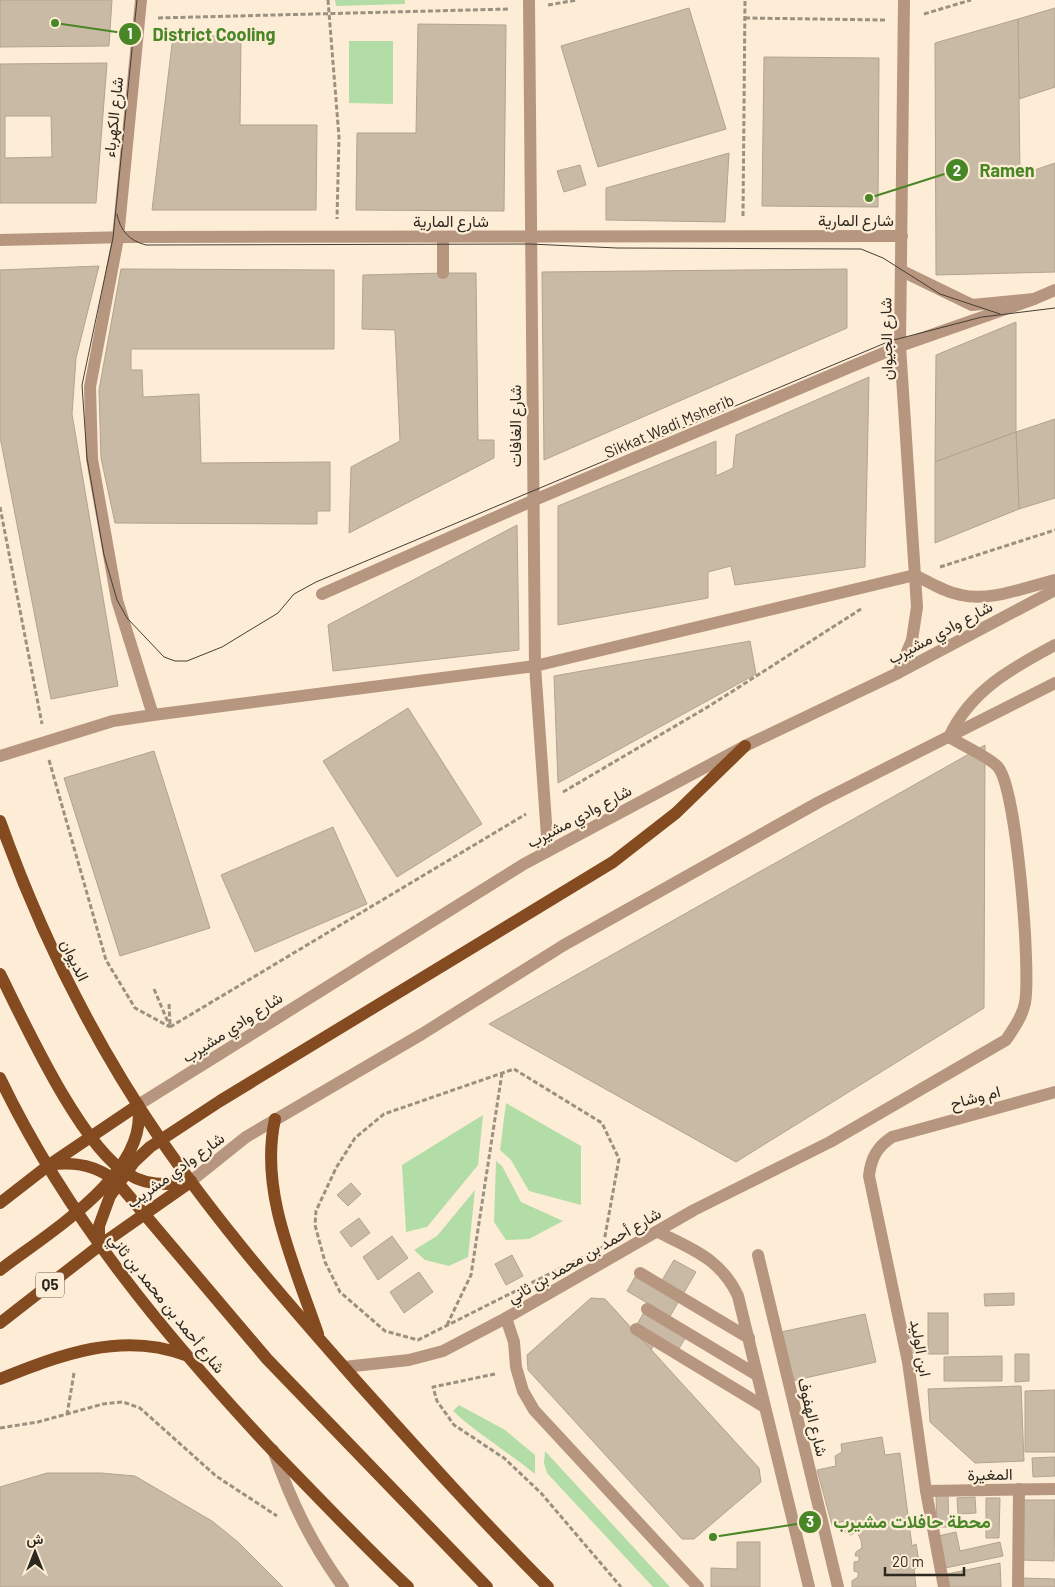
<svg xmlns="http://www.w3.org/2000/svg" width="1055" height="1587" font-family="Barlow,Vazirmatn,sans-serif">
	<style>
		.green { fill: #b2dda6 }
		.building { fill: #c9baa5; stroke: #b2a38e; fill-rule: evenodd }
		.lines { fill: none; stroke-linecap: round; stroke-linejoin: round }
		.path { stroke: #9b9180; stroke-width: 3; stroke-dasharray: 5 2.5; stroke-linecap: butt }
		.service { stroke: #b79680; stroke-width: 12 }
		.pedestrian { stroke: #b79680; stroke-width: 12 }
		.minor { stroke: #b79680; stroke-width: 12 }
		.tertiary { stroke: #b79680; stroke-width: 12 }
		.primary { stroke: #844a20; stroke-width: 12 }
		.tram { stroke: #453f34; stroke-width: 1 }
		.labels { text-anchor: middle; stroke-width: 4.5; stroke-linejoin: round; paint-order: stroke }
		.shield { fill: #fdedd6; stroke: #6c6457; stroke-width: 1 }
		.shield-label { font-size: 15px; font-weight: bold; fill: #2e2920 }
		.street-label { font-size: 16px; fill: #2e2920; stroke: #fdedd6 }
		.leader { fill: none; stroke: #488626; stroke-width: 2 }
		.callout-dot { fill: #488626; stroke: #fdedd6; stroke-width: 2 }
		.mark-label { font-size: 15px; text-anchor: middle; font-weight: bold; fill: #fff }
		.callout-label { font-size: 18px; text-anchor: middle; font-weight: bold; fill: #488626; stroke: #fdedd6; stroke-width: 4.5; stroke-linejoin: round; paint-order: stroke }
	</style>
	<rect width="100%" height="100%" fill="#fdedd6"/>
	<g class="green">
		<path d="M 335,0 L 405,0 L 405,4 L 336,6 Z"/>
		<path d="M 349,41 L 393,41 L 393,104 L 349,103 Z"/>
		<path d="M 506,1103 L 581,1146 L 581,1205 L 529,1191 L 511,1160 L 500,1150 Z"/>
		<path d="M 483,1115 L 478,1165 L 427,1227 L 406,1232 L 402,1165 Z"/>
		<path d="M 496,1161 L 502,1166 L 521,1202 L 563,1221 L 529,1239 L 506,1240 L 494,1222 Z"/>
		<path d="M 475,1190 L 468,1257 L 449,1266 L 425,1260 L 414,1250 L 437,1236 Z"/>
		<path d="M 459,1405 L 505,1430 L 535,1455 L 535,1474 C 508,1452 478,1434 453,1411 Z"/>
		<path d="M 545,1451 L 670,1587 L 653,1587 L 547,1473 L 544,1463 Z"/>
	</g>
	<g class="building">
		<path d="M 0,0 L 112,0 L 109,46 L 0,47 Z"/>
		<path d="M 689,8 L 726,129 L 598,167 L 561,46 Z"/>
		<path d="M 1055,8 L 1055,87 L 1019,99 L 1018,19 Z"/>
		<path d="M 1018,19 L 1020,175 L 1055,163 L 1055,272 L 936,275 L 935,43 Z"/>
		<path d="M 418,24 L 506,25 L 504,211 L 356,210 L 357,133 L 416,133 Z"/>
		<path d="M 173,36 L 241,36 L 240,125 L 317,125 L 316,210 L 152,210 Z"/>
		<path d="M 764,57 L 879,58 L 878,207 L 762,206 Z"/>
		<path d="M 107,63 L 96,203 L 0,203 L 0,64 ZM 5,116 L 51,116 L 52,157 L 5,158 Z"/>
		<path d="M 729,153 L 725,222 L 606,220 L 606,188 Z"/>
		<path d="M 580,165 L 586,185 L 564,192 L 557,171 Z"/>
		<path d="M 99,266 L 76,358 L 72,414 L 118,686 L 51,699 L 0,437 L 0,270 Z"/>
		<path d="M 121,269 L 334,270 L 334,349 L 131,349 L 131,370 L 142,370 L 143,397 L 199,394 L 201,463 L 330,462 L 330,511 L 317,511 L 317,524 L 115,523 L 101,458 L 99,390 Z"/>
		<path d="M 847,269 L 847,328 L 544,460 L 542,272 Z"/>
		<path d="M 443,273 L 476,273 L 478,440 L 494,440 L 494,458 L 349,533 L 351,467 L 400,441 L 395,330 L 362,329 L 363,275 Z"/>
		<path d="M 1016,322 L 1016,432 L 935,462 L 936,355 Z"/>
		<path d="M 869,377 L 865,567 L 735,585 L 731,566 L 708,572 L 708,598 L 558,625 L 558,506 L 716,441 L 716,476 L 733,468 L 736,435 Z"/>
		<path d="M 1055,419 L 1055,498 L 1019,509 L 1016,432 Z"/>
		<path d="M 1016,432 L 1019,509 L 935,543 L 935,462 Z"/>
		<path d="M 517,525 L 519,650 L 333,671 L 328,625 Z"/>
		<path d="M 750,641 L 756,674 L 558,783 L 554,676 Z"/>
		<path d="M 408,708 L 482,824 L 397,877 L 323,761 Z"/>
		<path d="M 985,745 L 984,1008 L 736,1162 L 489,1024 Z"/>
		<path d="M 154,751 L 210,928 L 120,956 L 64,778 Z"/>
		<path d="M 333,827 L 367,904 L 255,952 L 221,875 Z"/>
		<path d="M 351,1183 L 361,1194 L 348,1206 L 337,1195 Z"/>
		<path d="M 359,1218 L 370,1233 L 351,1247 L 340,1232 Z"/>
		<path d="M 392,1236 L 408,1258 L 378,1280 L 363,1257 Z"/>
		<path d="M 512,1255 L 523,1276 L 506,1285 L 495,1264 Z"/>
		<path d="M 674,1260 L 696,1272 L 669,1318 L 690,1330 L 677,1352 L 654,1345 L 651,1350 L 633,1331 L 649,1304 L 627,1291 L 639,1270 L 661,1282 Z"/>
		<path d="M 419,1272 L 433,1292 L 404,1313 L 390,1292 Z"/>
		<path d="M 1014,1293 L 1014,1305 L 985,1306 L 984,1294 Z"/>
		<path d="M 591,1298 L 605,1299 L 759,1468 L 761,1482 L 694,1539 L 682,1539 L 528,1370 L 527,1355 Z"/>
		<rect x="928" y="1313" width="20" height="41"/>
		<path d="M 865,1314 L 876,1362 L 792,1381 L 781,1332 Z"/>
		<rect x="908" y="1334" width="12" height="19"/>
		<path d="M 1015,1354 L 1029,1354 L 1029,1381 L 1015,1382 Z"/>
		<path d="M 1002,1356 L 1002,1381 L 944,1381 L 944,1357 Z"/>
		<path d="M 1021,1386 L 1024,1461 L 975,1463 L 930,1422 L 928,1389 Z"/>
		<path d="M 1055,1390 L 1055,1452 L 1025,1452 L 1025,1391 Z"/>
		<path d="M 882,1437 L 885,1455 L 900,1453 L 912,1546 L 916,1544 L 920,1567 L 914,1569 L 916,1587 L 852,1587 L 852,1581 L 858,1577 L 858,1572 L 854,1571 L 854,1562 L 859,1561 L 859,1556 L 855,1556 L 856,1552 L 862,1548 L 861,1540 L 857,1532 L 850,1535 L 845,1532 L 844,1521 L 832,1525 L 817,1470 L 836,1466 L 835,1456 L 842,1452 L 841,1444 Z"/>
		<path d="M 1055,1457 L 1055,1476 L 1033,1477 L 1032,1458 Z"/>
		<path d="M 47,1473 L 101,1473 L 135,1476 L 212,1521 L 238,1542 L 283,1587 L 0,1587 L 0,1487 Z"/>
		<path d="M 936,1495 L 948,1495 L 949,1527 L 937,1527 Z"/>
		<path d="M 975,1497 L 976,1513 L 958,1514 L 957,1498 Z"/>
		<path d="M 986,1498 L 1000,1498 L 999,1538 L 986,1538 Z"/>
		<path d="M 1021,1500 L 1055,1500 L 1054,1561 L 1020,1560 Z"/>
		<path d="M 956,1532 L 960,1551 L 1000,1542 L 1003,1556 L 945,1568 L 938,1536 Z"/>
		<path d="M 737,1542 L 760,1542 L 760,1587 L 711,1587 L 711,1568 L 737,1569 Z"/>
		<path d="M 1000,1563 L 1001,1587 L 950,1587 L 947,1574 Z"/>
		<path d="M 1023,1578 L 1055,1579 L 1055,1587 L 1023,1587 Z"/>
	</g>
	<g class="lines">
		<g class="path">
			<path d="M 328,0 L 339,137 L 337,219"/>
			<path d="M 548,5 L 577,0"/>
			<path d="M 924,14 L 971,0"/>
			<path d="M 158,18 L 509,9"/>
			<path d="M 745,18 L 886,20"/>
			<path d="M 743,216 L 745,0"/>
			<path d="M 0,507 L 42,724"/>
			<path d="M 940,567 L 1055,530"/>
			<path d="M 49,760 L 106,960 L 135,1008 L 170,1027"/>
			<path d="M 563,792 L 711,705 L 861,609"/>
			<path d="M 154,989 L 170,1027"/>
			<path d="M 169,1004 L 170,1024"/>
			<path d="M 170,1027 L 526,814"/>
			<path d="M 514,1069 L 602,1123 L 619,1159 L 603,1247 L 418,1340 L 385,1331 L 340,1292 L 325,1262 L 315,1225 L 316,1211 L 336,1168 L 355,1138 L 384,1114 Z"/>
			<path d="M 447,1325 L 471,1275 L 502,1073"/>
			<path d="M 495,1374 L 433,1387 L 437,1401 L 454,1425 L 504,1458 L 541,1493 L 621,1587"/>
			<path d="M 67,1415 L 74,1373"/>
			<path d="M 0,1428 L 38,1422 L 103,1404 L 123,1402 L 140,1408 L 216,1476 L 277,1516"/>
		</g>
		<g class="service">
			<path d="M 443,237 L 443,273"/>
			<path d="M 153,715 L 535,666"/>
			<path d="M 658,1232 C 692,1249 721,1259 738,1296 L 809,1587"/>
			<path d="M 640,1273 L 749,1338"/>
			<path d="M 647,1309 L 757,1375"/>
			<path d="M 506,1318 L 514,1342 L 516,1367 L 523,1391 L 534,1410 L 698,1587"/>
			<path d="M 636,1329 L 763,1406"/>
		</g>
		<g class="pedestrian">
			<path d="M 902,271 L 972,305 L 1034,299 L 1055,290"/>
			<path d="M 322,594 L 532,501 L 900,346 L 1034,299"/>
			<path d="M 535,666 L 915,575"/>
		</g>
		<g class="minor">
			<path d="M 529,0 L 535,666 L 548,851"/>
			<path d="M 0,240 L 129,237 L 902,236"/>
			<path d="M 915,575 C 929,582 944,592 961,595 C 991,602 1025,587 1055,580"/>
			<path d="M 898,673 L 912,640 L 917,607 L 900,346 L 904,0"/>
			<path d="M 0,756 L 113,721 L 153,715 L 117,600 L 92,459 L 90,387 L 118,238 L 141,0"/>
			<path d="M 758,1255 L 838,1587"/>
			<path d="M 344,1367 L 409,1360 L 443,1351 L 506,1318 L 694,1210 L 830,1142 L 1006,1040 C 1014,1028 1022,1017 1025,1003 C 1031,971 1017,790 998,767 C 991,758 960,744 949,737"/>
			<path d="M 273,1450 C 291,1501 311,1543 343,1587"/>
			<path d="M 926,1491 L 1055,1489"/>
			<path d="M 944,1587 L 926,1491 L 908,1362 L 869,1176 C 871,1158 877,1147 892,1137 L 1055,1092"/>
			<path d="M 1018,1587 L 1019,1489"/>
		</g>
		<g class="tertiary">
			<path d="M 949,737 C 971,690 1012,668 1055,645"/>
			<path d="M 138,1105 L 524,864 L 745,746 L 898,673 L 1055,590"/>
			<path d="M 191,1181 L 246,1137 L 422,1034 L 564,945 L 819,802 L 1055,683"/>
		</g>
		<g class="primary">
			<path d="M 0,821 C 40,933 93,1041 161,1140 C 221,1227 290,1306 359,1384 C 421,1453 483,1522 548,1587"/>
			<path d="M 0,974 C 25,1024 81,1147 128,1174 C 147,1186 169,1186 191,1181"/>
			<path d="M 0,1078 C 67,1218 167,1338 272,1450 C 317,1496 361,1543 408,1587"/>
			<path d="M 275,1119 C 259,1192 295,1266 318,1334"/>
			<path d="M 49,1165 C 74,1161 99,1166 118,1183 L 267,1359 L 487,1587"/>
			<path d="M 0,1203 L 49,1165 L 138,1105"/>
			<path d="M 99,1246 L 99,1226 L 110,1196 L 134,1162 L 150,1147 L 220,1101 L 613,862 L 676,813 L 745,746"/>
			<path d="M 0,1270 C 45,1235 149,1174 138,1107"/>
			<path d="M 0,1323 L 99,1246 L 189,1183"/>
			<path d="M 0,1379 C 60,1355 122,1331 185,1355"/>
		</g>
		<g class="tram">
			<path d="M 137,0 L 113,238 L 82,385 L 87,458 L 104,555 L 117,600 L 127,618 L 164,657 L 175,661 L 187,661 L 222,647 L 278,613 L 294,594 L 316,582 L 890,341 L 982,317 L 1055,308"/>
			<path d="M 117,214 C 120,231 130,241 146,245 L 530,244 L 617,248 L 861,249 L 883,258 L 940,294 L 1000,314"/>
		</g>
	</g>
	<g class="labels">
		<rect class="shield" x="36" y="1272.5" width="28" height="25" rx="4"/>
		<g class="shield-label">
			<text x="50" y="1290">Q5</text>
		</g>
		<g class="street-label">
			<text transform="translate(113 117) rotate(-84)" y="6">شارع الكهرباء</text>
			<text x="856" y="226">شارع المارية</text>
			<text x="451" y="227">شارع المارية</text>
			<text transform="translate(886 339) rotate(-91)" y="6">شارع الجيوان</text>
			<text transform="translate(515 426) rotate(-90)" y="6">شارع الغافات</text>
			<text transform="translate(669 426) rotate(-23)" y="6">Sikkat Wadi Msherib</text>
			<text transform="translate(940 632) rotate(-28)" y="6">شارع وادي مشيرب</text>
			<text transform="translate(579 816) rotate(-28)" y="6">شارع وادي مشيرب</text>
			<text transform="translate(75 960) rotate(64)" y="6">الديوان</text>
			<text transform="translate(232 1027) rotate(-33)" y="6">شارع وادي مشيرب</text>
			<text transform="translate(975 1097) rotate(-15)" y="6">ام وشاح</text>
			<text transform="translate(175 1170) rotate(-36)" y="6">شارع وادي مشريب</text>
			<text transform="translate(584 1255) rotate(-30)" y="6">شارع أحمد بن محمد بن ثاني</text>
			<text transform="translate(167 1303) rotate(51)" y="6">شارع أحمد بن محمد بن ثاني</text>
			<text transform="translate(921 1348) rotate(80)" y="6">ابن الوليد</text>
			<text transform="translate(813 1417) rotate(76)" y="6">شارع الهفوف</text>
			<text transform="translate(990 1474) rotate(-1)" y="6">المغيرة</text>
		</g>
	</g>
	<path class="leader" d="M55 23L130 34M869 198L957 170M713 1537L810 1522"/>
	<g class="callout-dot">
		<circle cx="55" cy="23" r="5"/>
		<circle cx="869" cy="198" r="5"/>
		<circle cx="713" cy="1537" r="5"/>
		<circle cx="130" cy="34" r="12"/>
		<circle cx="957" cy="170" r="12"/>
		<circle cx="810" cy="1522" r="12"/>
	</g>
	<g class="mark-label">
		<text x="130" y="39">1</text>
		<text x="957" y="176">2</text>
		<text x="810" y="1527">3</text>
	</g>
	<g class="callout-label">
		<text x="214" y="41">District Cooling</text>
		<text x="1007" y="177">Ramen</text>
		<text x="912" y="1528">محطة حافلات مشيرب</text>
	</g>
	<g transform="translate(35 1552)" stroke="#fdedd6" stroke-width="4" paint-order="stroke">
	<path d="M0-4L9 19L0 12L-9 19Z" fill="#2e2920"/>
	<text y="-8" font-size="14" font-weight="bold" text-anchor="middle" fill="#2e2920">ش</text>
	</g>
	<path d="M885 1567v8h79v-8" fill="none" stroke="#2e2920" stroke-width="2.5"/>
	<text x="892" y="1567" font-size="15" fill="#2e2920" stroke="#fdedd6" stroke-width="4" paint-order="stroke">20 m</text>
</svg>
